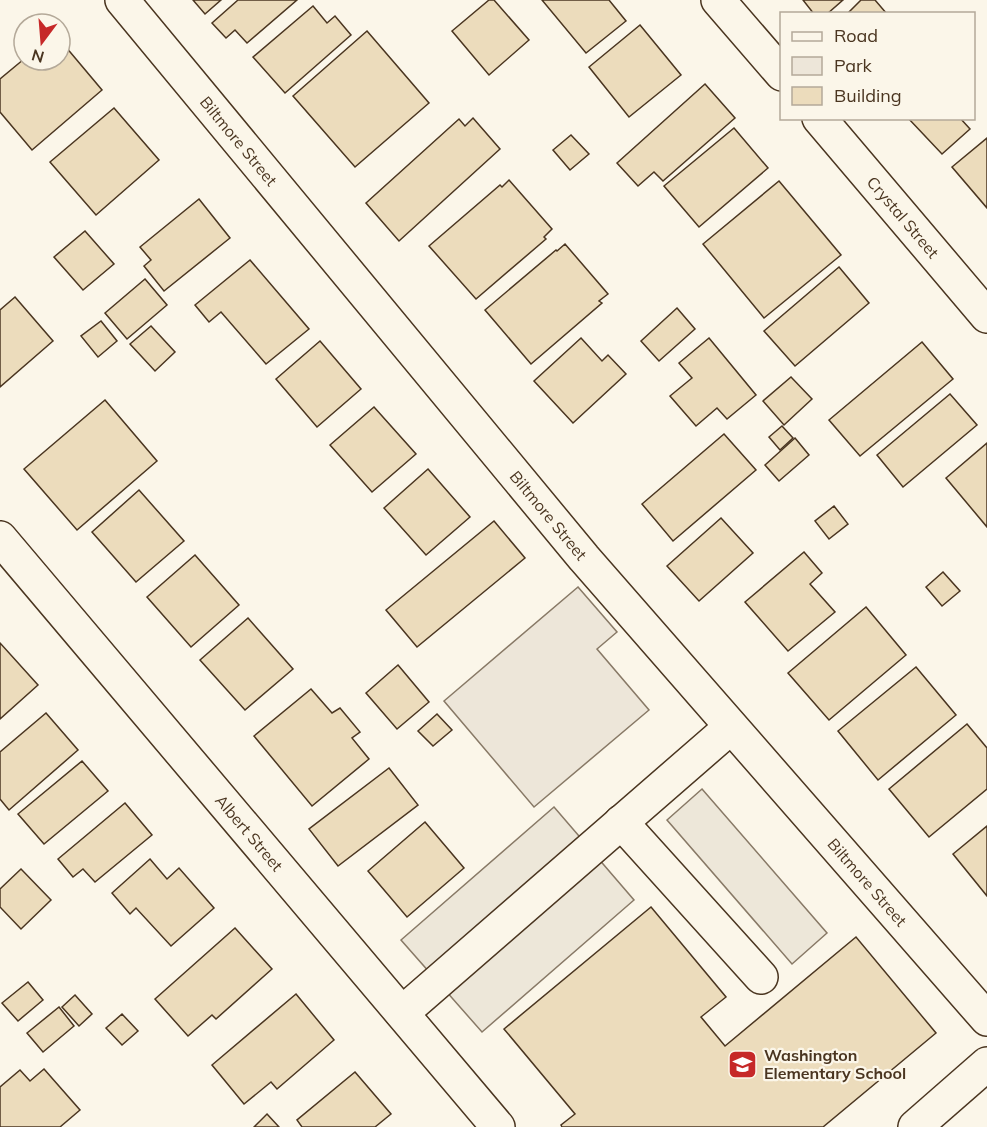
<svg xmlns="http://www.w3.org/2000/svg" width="987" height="1127" font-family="Mulish,sans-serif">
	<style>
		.green { fill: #ede6d9; stroke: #887966; stroke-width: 1.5 }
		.parking { fill: #ede7d9; stroke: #887966; stroke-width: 1.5 }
		.building { fill: #ecdcbc; stroke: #4a3520; stroke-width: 1.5 }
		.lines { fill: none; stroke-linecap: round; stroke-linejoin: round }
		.minor-casing { stroke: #4a3520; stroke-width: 36 }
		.minor { stroke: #fbf6e9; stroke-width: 33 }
		.labels { text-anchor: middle; stroke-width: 4.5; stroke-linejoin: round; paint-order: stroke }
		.street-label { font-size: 16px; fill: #4a3520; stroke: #fbf6e9 }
		.poi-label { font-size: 16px; font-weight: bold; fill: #4a3520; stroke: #fbf6e9; text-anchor: start }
	</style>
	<rect width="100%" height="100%" fill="#fbf6e9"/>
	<path class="green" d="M 578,587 L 617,632 L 597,649 L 649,710 L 534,807 L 444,701 Z"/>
	<g class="parking">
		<path d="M 702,789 L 827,933 L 792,964 L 667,820 Z"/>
		<path d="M 554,807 L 634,900 L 482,1032 L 401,940 Z"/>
	</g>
	<g class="building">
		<path d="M 193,0 L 221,0 L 205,14 Z"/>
		<path d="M 238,0 L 297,0 L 247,43 L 235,30 L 226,38 L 212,23 Z"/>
		<path d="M 489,0 L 494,0 L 529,40 L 489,75 L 452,31 Z"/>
		<path d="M 542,0 L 609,0 L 626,21 L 586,53 Z"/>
		<path d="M 803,0 L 843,0 L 827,14 L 814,14 Z"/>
		<path d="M 861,0 L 875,0 L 887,14 L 847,14 Z"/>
		<path d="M 313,6 L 327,23 L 335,16 L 351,35 L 285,93 L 253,57 Z"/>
		<path d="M 640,25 L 681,75 L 629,117 L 589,67 Z"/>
		<path d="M 367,31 L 429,103 L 355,167 L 293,96 Z"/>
		<path d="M 60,40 L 102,90 L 32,150 L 0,112 L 0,79 L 24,59 L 24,60 L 60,60 Z"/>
		<path d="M 705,84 L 735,118 L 663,181 L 654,172 L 638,186 L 617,163 Z"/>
		<path d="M 114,108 L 159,160 L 96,215 L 50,162 Z"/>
		<path d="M 473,118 L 500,149 L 399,241 L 366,203 L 459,119 L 465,126 Z"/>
		<path d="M 908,118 L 960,118 L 970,129 L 942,154 Z"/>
		<path d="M 734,128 L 768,168 L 699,227 L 664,186 Z"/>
		<path d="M 571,135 L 589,154 L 570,170 L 553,150 Z"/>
		<path d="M 987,138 L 987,208 L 952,167 Z"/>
		<path d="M 509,180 L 552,229 L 544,237 L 546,239 L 476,299 L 429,246 L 500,185 L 502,187 Z"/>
		<path d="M 779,181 L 841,255 L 764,318 L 703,244 Z"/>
		<path d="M 199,199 L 230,238 L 164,291 L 144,266 L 151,260 L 140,247 Z"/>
		<path d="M 85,231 L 114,264 L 83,290 L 54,257 Z"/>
		<path d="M 565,244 L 608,294 L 599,301 L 602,303 L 531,364 L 485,310 L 556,250 L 557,251 Z"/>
		<path d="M 250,260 L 309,329 L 266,364 L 221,312 L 209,322 L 195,305 Z"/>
		<path d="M 839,267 L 869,303 L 795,366 L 764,331 Z"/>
		<path d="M 145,279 L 167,305 L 127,339 L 105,313 Z"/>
		<path d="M 15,297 L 53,341 L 0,387 L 0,310 Z"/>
		<path d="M 677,308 L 695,329 L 659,361 L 641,341 Z"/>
		<path d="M 101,321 L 117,341 L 98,357 L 81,336 Z"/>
		<path d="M 151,326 L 175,352 L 155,371 L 130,344 Z"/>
		<path d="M 581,338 L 602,361 L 608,355 L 626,374 L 573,423 L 534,381 Z"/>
		<path d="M 709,338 L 756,395 L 727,419 L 717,408 L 696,426 L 670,396 L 692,378 L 679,363 Z"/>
		<path d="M 320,341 L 361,389 L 317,427 L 276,379 Z"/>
		<path d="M 922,342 L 953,379 L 860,456 L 829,420 Z"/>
		<path d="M 791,377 L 812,399 L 784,425 L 763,401 Z"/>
		<path d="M 950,394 L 977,425 L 903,487 L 877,455 Z"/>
		<path d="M 105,400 L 157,461 L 77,530 L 24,469 Z"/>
		<path d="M 374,407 L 416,454 L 372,492 L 330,445 Z"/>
		<path d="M 782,426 L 793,438 L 780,450 L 769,437 Z"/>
		<path d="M 724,434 L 756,470 L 673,541 L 642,504 Z"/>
		<path d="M 795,438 L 809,455 L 779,481 L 765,465 Z"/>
		<path d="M 987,443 L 987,527 L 946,478 Z"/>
		<path d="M 428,469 L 470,517 L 426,555 L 384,508 Z"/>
		<path d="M 139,490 L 184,541 L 136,582 L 92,532 Z"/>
		<path d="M 834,506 L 848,524 L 829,539 L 815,521 Z"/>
		<path d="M 721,518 L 753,553 L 699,601 L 667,566 Z"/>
		<path d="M 494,521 L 525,558 L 417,647 L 386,610 Z"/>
		<path d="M 804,552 L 822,573 L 810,584 L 835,612 L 788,651 L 745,602 Z"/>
		<path d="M 195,555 L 239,605 L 191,647 L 147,597 Z"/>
		<path d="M 943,572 L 960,591 L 942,606 L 926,587 Z"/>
		<path d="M 866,607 L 906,655 L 829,720 L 788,673 Z"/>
		<path d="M 248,618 L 293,669 L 245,710 L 200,660 Z"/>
		<path d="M 0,643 L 38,685 L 0,719 Z"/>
		<path d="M 398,665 L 429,702 L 397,729 L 366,693 Z"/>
		<path d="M 916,667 L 956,715 L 878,780 L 838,731 Z"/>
		<path d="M 311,689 L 332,713 L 340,708 L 360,732 L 352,738 L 369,759 L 312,806 L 254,736 Z"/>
		<path d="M 46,713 L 78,750 L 9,810 L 0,799 L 0,752 Z"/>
		<path d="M 437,714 L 452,730 L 433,746 L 418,731 Z"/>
		<path d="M 967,724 L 987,748 L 987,789 L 929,837 L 889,789 Z"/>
		<path d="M 82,761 L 108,791 L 44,844 L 18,814 Z"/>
		<path d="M 389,768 L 418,805 L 338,866 L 309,829 Z"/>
		<path d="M 125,803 L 152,835 L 95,882 L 83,869 L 73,877 L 58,859 Z"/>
		<path d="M 425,822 L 464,868 L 407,917 L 368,871 Z"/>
		<path d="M 987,826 L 987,896 L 953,854 Z"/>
		<path d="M 150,859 L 167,879 L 179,868 L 214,908 L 171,946 L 136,908 L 130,914 L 112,893 Z"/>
		<path d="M 21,869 L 51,900 L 21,929 L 0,907 L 0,889 Z"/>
		<path d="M 651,907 L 726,997 L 701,1017 L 725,1046 L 856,937 L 936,1033 L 823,1127 L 562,1127 L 561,1125 L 575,1114 L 504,1029 Z"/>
		<path d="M 235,928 L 272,969 L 216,1019 L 212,1015 L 188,1036 L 155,999 Z"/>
		<path d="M 28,982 L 43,1000 L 18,1021 L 2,1003 Z"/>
		<path d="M 296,994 L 334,1040 L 277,1089 L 271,1082 L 244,1104 L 212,1065 Z"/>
		<path d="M 75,995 L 92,1014 L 79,1026 L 62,1007 Z"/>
		<path d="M 59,1007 L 74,1026 L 43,1052 L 27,1033 Z"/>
		<path d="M 122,1014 L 138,1031 L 122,1045 L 106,1028 Z"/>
		<path d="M 44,1069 L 80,1110 L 60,1127 L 0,1127 L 0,1087 L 20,1070 L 30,1081 Z"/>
		<path d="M 355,1072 L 391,1114 L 375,1127 L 302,1127 L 297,1120 Z"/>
		<path d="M 267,1114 L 279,1127 L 254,1127 Z"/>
	</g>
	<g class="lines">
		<defs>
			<g id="minor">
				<path id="s1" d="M 122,0 L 584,558 L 987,1019"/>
				<path d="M 718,0 L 782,74"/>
				<path id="s2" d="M 819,118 L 987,316"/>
				<path id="s3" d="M 0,538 L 498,1127"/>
				<path d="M 621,822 L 761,977"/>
				<path d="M 402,1013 L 731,727"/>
				<path d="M 915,1127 L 987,1064"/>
			</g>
		</defs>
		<use href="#minor" class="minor-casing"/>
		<use href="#minor" class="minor"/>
	</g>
	<defs>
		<symbol id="school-square" viewBox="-11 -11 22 22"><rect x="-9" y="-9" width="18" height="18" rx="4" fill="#c62828" stroke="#fbf6e9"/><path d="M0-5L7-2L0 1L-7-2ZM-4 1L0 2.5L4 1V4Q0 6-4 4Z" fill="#fff"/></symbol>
	</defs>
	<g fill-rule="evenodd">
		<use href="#school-square" x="726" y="1048" width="33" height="33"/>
	</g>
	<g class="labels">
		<g class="street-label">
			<text dy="6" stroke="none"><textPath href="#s1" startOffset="183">Biltmore Street</textPath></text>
			<text dy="6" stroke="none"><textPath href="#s2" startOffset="130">Crystal Street</textPath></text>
			<text dy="6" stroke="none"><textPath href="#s1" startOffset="669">Biltmore Street</textPath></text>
			<text dy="6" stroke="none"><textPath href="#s3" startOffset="386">Albert Street</textPath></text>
			<text dy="6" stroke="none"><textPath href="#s1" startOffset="1155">Biltmore Street</textPath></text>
		</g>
		<g class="poi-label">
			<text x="764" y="1061">Washington<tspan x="764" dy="18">Elementary School</tspan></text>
		</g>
	</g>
	<rect x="780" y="12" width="195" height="108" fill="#fbf6e9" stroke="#b4a999" stroke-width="1.5"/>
	<rect x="792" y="32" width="30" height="9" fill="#fbf6e9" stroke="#b4a999" stroke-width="1.5"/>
	<text x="834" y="42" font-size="18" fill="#4a3520">Road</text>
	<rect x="792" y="57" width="30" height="18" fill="#ede6d9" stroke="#b4a999" stroke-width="1.5"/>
	<text x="834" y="72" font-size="18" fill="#4a3520">Park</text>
	<rect x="792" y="87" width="30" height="18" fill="#ecdcbc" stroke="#b4a999" stroke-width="1.5"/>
	<text x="834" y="102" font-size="18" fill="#4a3520">Building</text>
	<g transform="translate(42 42) rotate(196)"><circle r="28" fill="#fbf6e9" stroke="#b4a999" stroke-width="1.5"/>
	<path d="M0-4.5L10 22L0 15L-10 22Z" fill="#c62828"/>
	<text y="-9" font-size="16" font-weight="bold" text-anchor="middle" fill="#4a3520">N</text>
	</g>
</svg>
